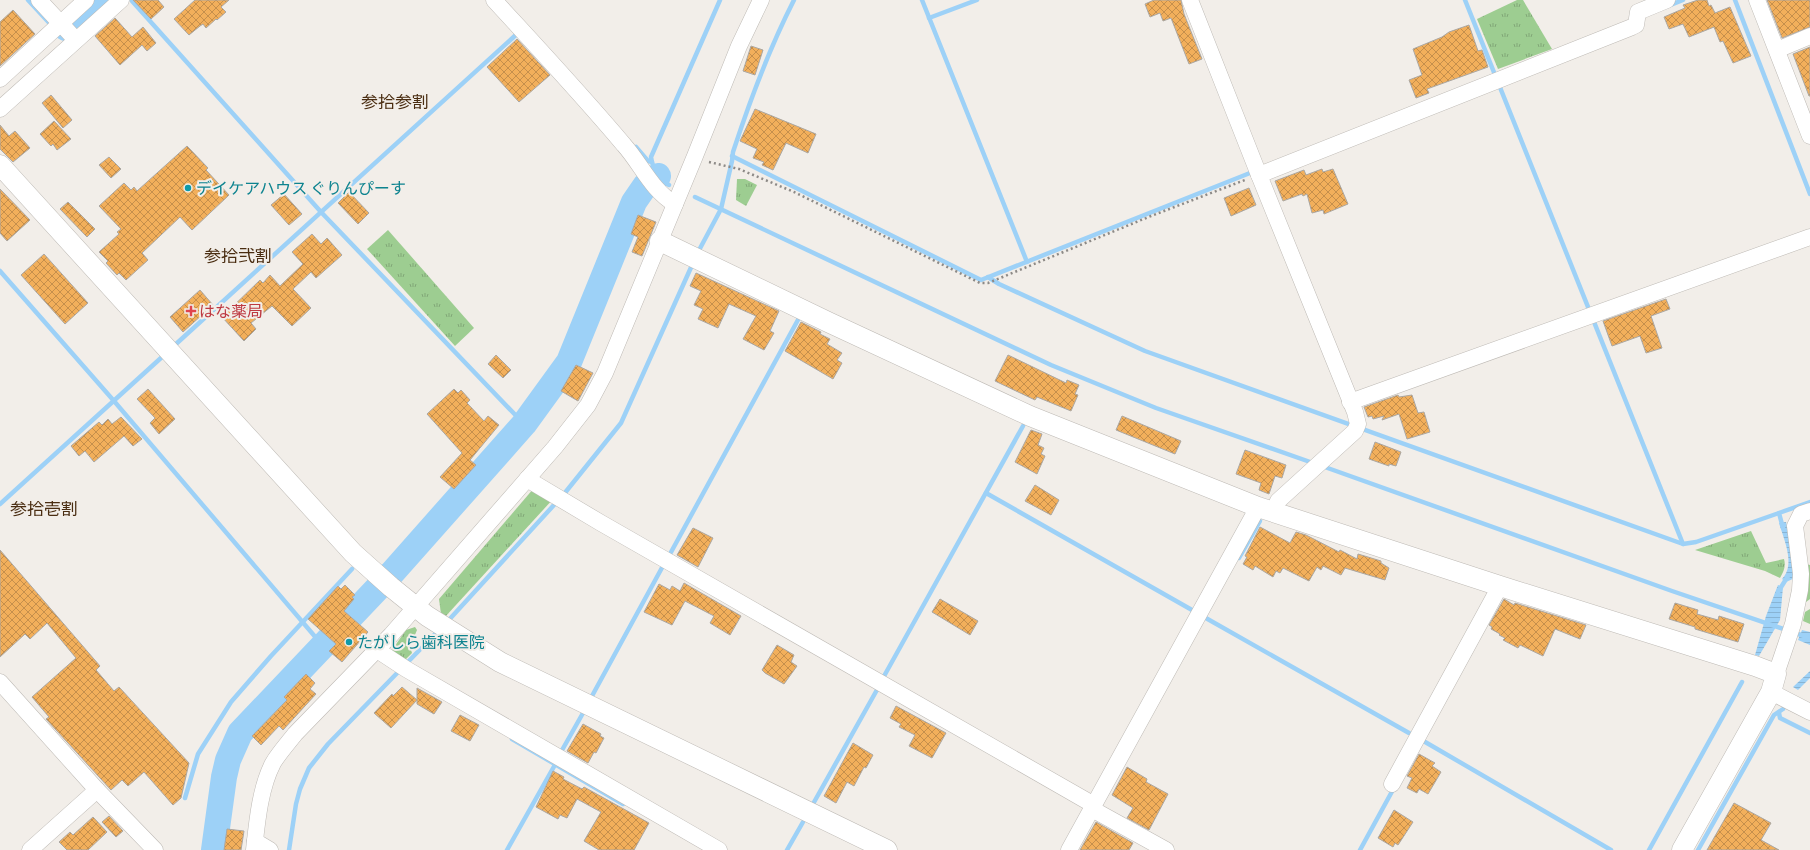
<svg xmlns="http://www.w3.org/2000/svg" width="1810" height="850" font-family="'Alegreya Sans','Noto Sans JP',sans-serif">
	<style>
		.grass { fill: url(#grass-tufts) }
		.water { fill: url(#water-rules) }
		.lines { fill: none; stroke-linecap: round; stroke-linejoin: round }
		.stream { stroke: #9dd1f7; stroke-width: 4.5 }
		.river { stroke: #9dd1f7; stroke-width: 26 }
		.building { fill: url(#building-cross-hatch); stroke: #aba7a2 }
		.minor-casing { stroke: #bebab5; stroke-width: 17 }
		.tertiary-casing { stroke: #bebab5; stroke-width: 21 }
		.path { stroke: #8d8a87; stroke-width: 2.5; stroke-dasharray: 2 3; stroke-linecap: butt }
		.minor { stroke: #fff; stroke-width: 16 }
		.tertiary { stroke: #fff; stroke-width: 20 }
		.culture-dot { fill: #0f9aa8; stroke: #f2eee9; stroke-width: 1.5 }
		.health-dot { fill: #e0444e; stroke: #f2eee9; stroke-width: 1.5 }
		.labels { text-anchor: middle; stroke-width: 4; stroke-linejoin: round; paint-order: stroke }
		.culture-label { font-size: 16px; fill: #0d838f; stroke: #f2eee9; text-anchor: start }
		.health-label { font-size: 16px; fill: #be3a42; stroke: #f2eee9; text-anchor: start }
		.neighbourhood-label { font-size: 17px; fill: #4a2d11; stroke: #f2eee9 }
	</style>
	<defs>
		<pattern id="grass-tufts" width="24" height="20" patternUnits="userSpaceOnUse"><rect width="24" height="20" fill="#9dcd91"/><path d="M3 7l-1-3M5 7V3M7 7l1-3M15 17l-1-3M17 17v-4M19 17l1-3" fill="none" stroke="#81a777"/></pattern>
		<pattern id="water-rules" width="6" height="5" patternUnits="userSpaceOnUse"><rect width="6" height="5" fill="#9dd1f7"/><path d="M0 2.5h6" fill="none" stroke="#88b4d4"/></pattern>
		<pattern id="building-cross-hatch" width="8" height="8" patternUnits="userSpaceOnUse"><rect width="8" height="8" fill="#f2af5b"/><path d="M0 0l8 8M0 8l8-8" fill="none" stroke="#c58f4c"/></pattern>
	</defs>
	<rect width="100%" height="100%" fill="#f2eee9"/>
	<g class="grass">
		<path d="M 1517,0 L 1523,0 L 1552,49 L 1498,69 L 1477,19 Z"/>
		<path d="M 737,179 L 745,179 L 757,185 L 746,206 L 736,200 Z"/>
		<path d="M 388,230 L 474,328 L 455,346 L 367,249 Z"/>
		<path d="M 534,488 L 554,498 L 445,617 L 441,614 L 439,599 Z"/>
		<path d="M 1751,531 L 1766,563 L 1784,559 C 1786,566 1784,571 1780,578 L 1765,571 L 1695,550 Z"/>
		<path d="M 1805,564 L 1810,565 L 1810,599 L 1802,605 Z"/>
		<path d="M 1810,609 L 1810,624 L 1803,621 L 1805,612 Z"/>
		<path d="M 415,627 L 417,630 L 410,647 L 412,653 L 403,662 L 393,655 L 392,650 L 406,630 Z"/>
	</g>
	<g class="water">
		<path d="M 1786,522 L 1794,560 L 1795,578 L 1786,582 L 1782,579 C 1796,565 1784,540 1779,523 Z"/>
		<path d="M 1778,585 L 1783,587 L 1780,620 L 1759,656 L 1755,655 L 1766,616 Z"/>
		<path d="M 1802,630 L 1810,632 L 1810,645 L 1798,640 Z"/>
		<path d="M 1810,671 L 1810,678 L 1798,690 L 1793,687 Z"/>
	</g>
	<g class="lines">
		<g class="stream">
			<path d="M 28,0 L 53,27"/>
			<path d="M 922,0 L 1027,262"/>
			<path d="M 1465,0 L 1683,544"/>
			<path d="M 1735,0 L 1810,194"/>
			<path d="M 132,1 L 321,212 L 524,424"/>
			<path d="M 1668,6 L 1683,0"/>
			<path d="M 929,18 L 977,0"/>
			<path d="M 636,147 L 648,161 L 652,162"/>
			<path d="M 732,156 L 981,280 L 1255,171"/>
			<path d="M 669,185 C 657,179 653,169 651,157 L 720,0"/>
			<path d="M 695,197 L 1051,365 L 1156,408 L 1313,463"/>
			<path d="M 697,254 L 721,209 L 732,161 L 733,152 C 750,100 769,49 794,0"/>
			<path d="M 0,271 L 114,401 L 323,646"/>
			<path d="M 988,277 L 999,284 L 1145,351 L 1683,544 L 1696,542 L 1779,513"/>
			<path d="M 176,344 L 518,33"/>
			<path d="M 1322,466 L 1672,591 L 1810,638"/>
			<path d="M 986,493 L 1192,610"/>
			<path d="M 0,504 L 162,357"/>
			<path d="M 1783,528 L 1779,513 L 1810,502"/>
			<path d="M 670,554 L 799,318"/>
			<path d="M 1239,558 L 1260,521"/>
			<path d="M 1778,592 L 1788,576"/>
			<path d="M 1204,617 L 1409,733"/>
			<path d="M 447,622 L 564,494 L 621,423 L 693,263"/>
			<path d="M 883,678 L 1023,426"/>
			<path d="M 592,696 L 664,564"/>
			<path d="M 1779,713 L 1780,718 L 1810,733"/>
			<path d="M 512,739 L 623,804"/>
			<path d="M 1420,739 L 1611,850"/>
			<path d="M 561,752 L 583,713"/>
			<path d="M 185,798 L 198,754 L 231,702 L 271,656 L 352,569"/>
			<path d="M 813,804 L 878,688"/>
			<path d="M 289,850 L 296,804 L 300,789 L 309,768 L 328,744 L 440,629"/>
			<path d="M 507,850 L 556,763"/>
			<path d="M 787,850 L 803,822"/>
			<path d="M 1360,850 L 1395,786"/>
			<path d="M 1649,850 L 1742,682"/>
			<path d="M 1698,850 L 1774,715 L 1783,709"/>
		</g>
		<g class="river">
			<path d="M 66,28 L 97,0"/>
			<path d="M 214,850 L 224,777 L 228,760 L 240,733 L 392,573 L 524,424 L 569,362 L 634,202 L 645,186 L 658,176"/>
		</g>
	</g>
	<g class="building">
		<path d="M 133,0 L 158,0 L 164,7 L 151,19 Z"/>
		<path d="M 195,0 L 229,0 L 221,7 L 226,12 L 217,20 L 216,19 L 206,28 L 203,24 L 200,26 L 189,35 L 174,19 Z"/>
		<path d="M 1154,0 L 1181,0 L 1184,14 L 1202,59 L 1189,64 L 1171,18 L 1163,21 L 1160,13 L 1150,17 L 1145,4 Z"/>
		<path d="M 1698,0 L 1707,0 L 1709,6 L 1711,5 L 1715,13 L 1730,7 L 1751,56 L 1733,63 L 1723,41 L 1720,42 L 1714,27 L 1689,37 L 1683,24 L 1669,29 L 1664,17 L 1685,8 L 1683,5 Z"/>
		<path d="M 1767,0 L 1810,0 L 1810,27 L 1782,38 Z"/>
		<path d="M 13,10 L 35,34 L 0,66 L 0,22 Z"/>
		<path d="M 115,18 L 132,37 L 143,27 L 156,43 L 147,51 L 142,45 L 120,65 L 95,36 Z"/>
		<path d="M 1469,25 L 1478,51 L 1482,50 L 1488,67 L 1427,89 L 1429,93 L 1416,98 L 1409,80 L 1422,75 L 1413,49 L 1442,37 L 1449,32 Z"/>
		<path d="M 517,39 L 550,75 L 519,102 L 487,67 Z"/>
		<path d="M 751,46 L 763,50 L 755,75 L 743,71 Z"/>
		<path d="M 1810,47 L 1810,96 L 1809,96 L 1793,54 Z"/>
		<path d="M 51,95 L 72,120 L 63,128 L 42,103 Z"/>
		<path d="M 755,109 L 816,134 L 808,153 L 786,143 L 773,170 L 762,165 L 764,162 L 753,158 L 757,149 L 740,141 Z"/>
		<path d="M 54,121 L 71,139 L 57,150 L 53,144 L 51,146 L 40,134 Z"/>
		<path d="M 0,125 L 9,136 L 15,131 L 30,148 L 13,162 L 0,149 Z"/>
		<path d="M 187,146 L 208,168 L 206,170 L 229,195 L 192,230 L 180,217 L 142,253 L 148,260 L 126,280 L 119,273 L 117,275 L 106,263 L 108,261 L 99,252 L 119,234 L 117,232 L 121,229 L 99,206 L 124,183 L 131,190 L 134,187 L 137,191 Z"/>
		<path d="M 109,157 L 121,169 L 111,178 L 99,165 Z"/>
		<path d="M 1322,169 L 1323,172 L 1333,169 L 1348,204 L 1324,214 L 1323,210 L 1312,213 L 1307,194 L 1303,196 L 1302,194 L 1283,201 L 1275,181 L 1304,170 L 1306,175 Z"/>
		<path d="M 1249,188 L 1256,205 L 1231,216 L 1224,198 Z"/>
		<path d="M 0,189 L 30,220 L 7,241 L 0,233 Z"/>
		<path d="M 349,192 L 369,213 L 358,224 L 338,203 Z"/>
		<path d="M 284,194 L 302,214 L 289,225 L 271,205 Z"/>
		<path d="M 68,202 L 95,229 L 87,237 L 60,209 Z"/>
		<path d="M 638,215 L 656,222 L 642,256 L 632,252 L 638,237 L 631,234 Z"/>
		<path d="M 312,234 L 321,244 L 327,238 L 342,255 L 316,278 L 311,272 L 293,289 L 311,308 L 292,326 L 272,306 L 251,323 L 256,329 L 244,341 L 222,317 L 260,280 L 263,283 L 270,275 L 280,286 L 303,264 L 292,252 Z"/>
		<path d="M 44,254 L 88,303 L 65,324 L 21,275 Z"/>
		<path d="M 696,273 L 779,311 L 770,331 L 774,333 L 764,350 L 743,339 L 756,316 L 729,304 L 718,328 L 698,319 L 703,309 L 694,305 L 701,291 L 690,286 Z"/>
		<path d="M 200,290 L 213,305 L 183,332 L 170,317 Z"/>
		<path d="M 1666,299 L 1670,309 L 1651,316 L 1662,348 L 1646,353 L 1640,336 L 1612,346 L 1603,321 Z"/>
		<path d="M 801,322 L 821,332 L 820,334 L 830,339 L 827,344 L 842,353 L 837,360 L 842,363 L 833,379 L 785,351 Z"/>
		<path d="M 496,355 L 511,370 L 503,378 L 488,364 Z"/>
		<path d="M 1008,355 L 1066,383 L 1067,380 L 1079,385 L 1075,394 L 1078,395 L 1071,411 L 1037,397 L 1035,400 L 995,381 Z"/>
		<path d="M 576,365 L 593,373 L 578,401 L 561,391 Z"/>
		<path d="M 148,389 L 175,419 L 159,434 L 150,423 L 155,418 L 137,399 Z"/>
		<path d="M 454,389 L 458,393 L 461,390 L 470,400 L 467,403 L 484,421 L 488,416 L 499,425 L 470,460 L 476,465 L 454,489 L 440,477 L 462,453 L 427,414 Z"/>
		<path d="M 1398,395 L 1399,397 L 1412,395 L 1418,413 L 1424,412 L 1430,432 L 1407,439 L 1399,414 L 1382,420 L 1384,416 L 1373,419 L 1372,416 L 1368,417 L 1364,407 Z"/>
		<path d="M 1122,416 L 1181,441 L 1175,454 L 1116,430 Z"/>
		<path d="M 121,417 L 142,439 L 133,446 L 124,436 L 94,462 L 85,451 L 79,456 L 71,446 L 99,422 L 102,425 L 108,419 L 112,424 Z"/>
		<path d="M 1031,430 L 1042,434 L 1038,445 L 1044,448 L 1041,454 L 1045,456 L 1037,474 L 1015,462 Z"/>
		<path d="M 1375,442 L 1401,452 L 1396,466 L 1389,464 L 1389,466 L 1369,459 Z"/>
		<path d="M 1245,450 L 1286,465 L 1282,478 L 1275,476 L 1269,494 L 1259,490 L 1261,483 L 1236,474 Z"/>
		<path d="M 1035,485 L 1059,500 L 1051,515 L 1025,501 Z"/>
		<path d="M 1260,527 L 1290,543 L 1296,532 L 1306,535 L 1339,552 L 1340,550 L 1357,559 L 1358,554 L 1381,561 L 1381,563 L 1389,568 L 1385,580 L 1345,568 L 1341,575 L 1323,566 L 1321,570 L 1317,567 L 1309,581 L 1283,568 L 1280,573 L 1276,571 L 1273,577 L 1255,566 L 1253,570 L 1243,564 L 1247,557 L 1245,556 Z"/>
		<path d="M 693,528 L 713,538 L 698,567 L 677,555 Z"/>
		<path d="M 0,550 L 100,666 L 96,670 L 114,691 L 119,687 L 189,763 L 181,798 L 173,805 L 144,772 L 128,786 L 122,780 L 111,790 L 46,719 L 49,717 L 32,697 L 76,658 L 47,623 L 30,639 L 25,634 L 0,657 Z"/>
		<path d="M 684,583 L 741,616 L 730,635 L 710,623 L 714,616 L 685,601 L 672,625 L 644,612 L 659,584 L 670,590 L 672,586 L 680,591 Z"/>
		<path d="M 345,585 L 355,595 L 352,597 L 354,599 L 344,611 L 368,632 L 342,662 L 329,651 L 336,644 L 308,619 L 338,586 L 341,589 Z"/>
		<path d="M 940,599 L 978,621 L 970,635 L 932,612 Z"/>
		<path d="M 1504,599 L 1514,605 L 1515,603 L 1586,625 L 1580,639 L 1555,629 L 1543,656 L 1520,645 L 1518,648 L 1503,640 L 1505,638 L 1499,635 L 1500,634 L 1491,629 L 1492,627 L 1489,625 Z"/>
		<path d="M 1675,603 L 1698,610 L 1697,614 L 1718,620 L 1719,616 L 1744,624 L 1738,642 L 1695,629 L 1695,627 L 1669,619 Z"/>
		<path d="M 777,645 L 794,655 L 791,662 L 797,666 L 784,684 L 765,673 L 762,670 Z"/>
		<path d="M 306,674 L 315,683 L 310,689 L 316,694 L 283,730 L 279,726 L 261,745 L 252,736 L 287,700 L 284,697 Z"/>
		<path d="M 402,687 L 417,700 L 391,728 L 374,713 L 392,694 L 393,696 Z"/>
		<path d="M 417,688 L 442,702 L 434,714 L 417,704 Z"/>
		<path d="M 896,706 L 946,733 L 932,758 L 909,746 L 915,735 L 899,727 L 901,724 L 890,718 Z"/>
		<path d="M 460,715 L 479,725 L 470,741 L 451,731 Z"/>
		<path d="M 583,724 L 601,734 L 600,736 L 604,738 L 596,753 L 594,752 L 588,763 L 567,751 Z"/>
		<path d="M 853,743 L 873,755 L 866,768 L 864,767 L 854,786 L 847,782 L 836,803 L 824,796 Z"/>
		<path d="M 1419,754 L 1435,763 L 1432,766 L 1441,772 L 1428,794 L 1419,789 L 1417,793 L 1407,788 L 1412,778 L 1407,776 Z"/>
		<path d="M 1127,767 L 1147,779 L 1146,782 L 1168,794 L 1149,830 L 1127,818 L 1133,808 L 1112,795 Z"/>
		<path d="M 553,771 L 564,777 L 563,779 L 582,789 L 584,787 L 649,823 L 634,850 L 599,850 L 584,841 L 601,812 L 577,799 L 567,818 L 560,815 L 558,819 L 536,807 Z"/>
		<path d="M 1734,803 L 1771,823 L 1761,840 L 1779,850 L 1707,850 Z"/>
		<path d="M 1394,810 L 1413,822 L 1398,845 L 1395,843 L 1393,847 L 1378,838 Z"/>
		<path d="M 109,816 L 123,831 L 116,837 L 102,822 Z"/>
		<path d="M 93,817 L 107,832 L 88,850 L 67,850 L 59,842 L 70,832 L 73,835 Z"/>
		<path d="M 1096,822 L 1133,843 L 1129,850 L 1080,850 Z"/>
		<path d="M 227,829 L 244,831 L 241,850 L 224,850 Z"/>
	</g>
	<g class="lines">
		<defs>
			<g id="minor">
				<path d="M 39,0 L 76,40"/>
				<path d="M 494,0 C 538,48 582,95 624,145 C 641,164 652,191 675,204"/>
				<path d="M 1190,0 L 1259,175 L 1355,412 L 1358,424 L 1355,431 L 1278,501 L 1273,512"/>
				<path d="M 1757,0 L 1810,136"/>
				<path d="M 1777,50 L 1810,36"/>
				<path d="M 0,79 L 86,0"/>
				<path d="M 0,109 L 121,0"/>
				<path d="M 1259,175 L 1632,27 L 1636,25 L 1638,12 L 1667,0"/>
				<path d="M 1350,402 L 1810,237"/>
				<path d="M 527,479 L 601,523 L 1094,805"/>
				<path d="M 377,650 L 406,669 L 719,850"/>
				<path d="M 1776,674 L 1793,624 L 1800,590 L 1801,574 L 1795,526 L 1801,514 L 1810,511"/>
				<path d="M 0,682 L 97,790 L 155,850"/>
				<path d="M 1771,692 L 1810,712"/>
				<path d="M 1392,784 L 1500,586"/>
				<path d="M 1092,809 L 1166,850"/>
				<path d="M 255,841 L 270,850"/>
				<path d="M 30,850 L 97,790"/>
				<path d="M 254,850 C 257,822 260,788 273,763 C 279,753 288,743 295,734 L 391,635 L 555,447 L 588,405 L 605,373 L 695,156 L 739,46 L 761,0"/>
				<path d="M 1069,850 L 1258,507"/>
			</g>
			<g id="tertiary">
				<path d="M 0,165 L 353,553 L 391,587 L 427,616 L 500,662 L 887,850"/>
				<path d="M 660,241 L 828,322 L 1030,416 L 1258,507 L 1500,586 L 1755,666 L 1776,674 L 1771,692 L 1682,850"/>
			</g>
		</defs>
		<use href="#minor" class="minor-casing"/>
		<use href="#tertiary" class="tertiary-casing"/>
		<path class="path" d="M 709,162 L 739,169 L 794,192 L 980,283 L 988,283 L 1151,216 L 1245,180"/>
		<use href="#minor" class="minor"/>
		<use href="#tertiary" class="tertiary"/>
	</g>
	<g class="culture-dot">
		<circle cx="188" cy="188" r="4"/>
		<circle cx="349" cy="642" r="4"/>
	</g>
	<path class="health-dot" d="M189 305h4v4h4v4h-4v4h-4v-4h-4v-4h4z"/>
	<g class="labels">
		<g class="culture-label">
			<text x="196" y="194">デイケアハウス ぐりんぴーす</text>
			<text x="357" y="648">たがしら歯科医院</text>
		</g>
		<g class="health-label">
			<text x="199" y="317">はな薬局</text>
		</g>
		<g class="neighbourhood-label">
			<text x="395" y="108">参拾参割</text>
			<text x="238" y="262">参拾弐割</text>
			<text x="44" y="515">参拾壱割</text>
		</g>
	</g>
</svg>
